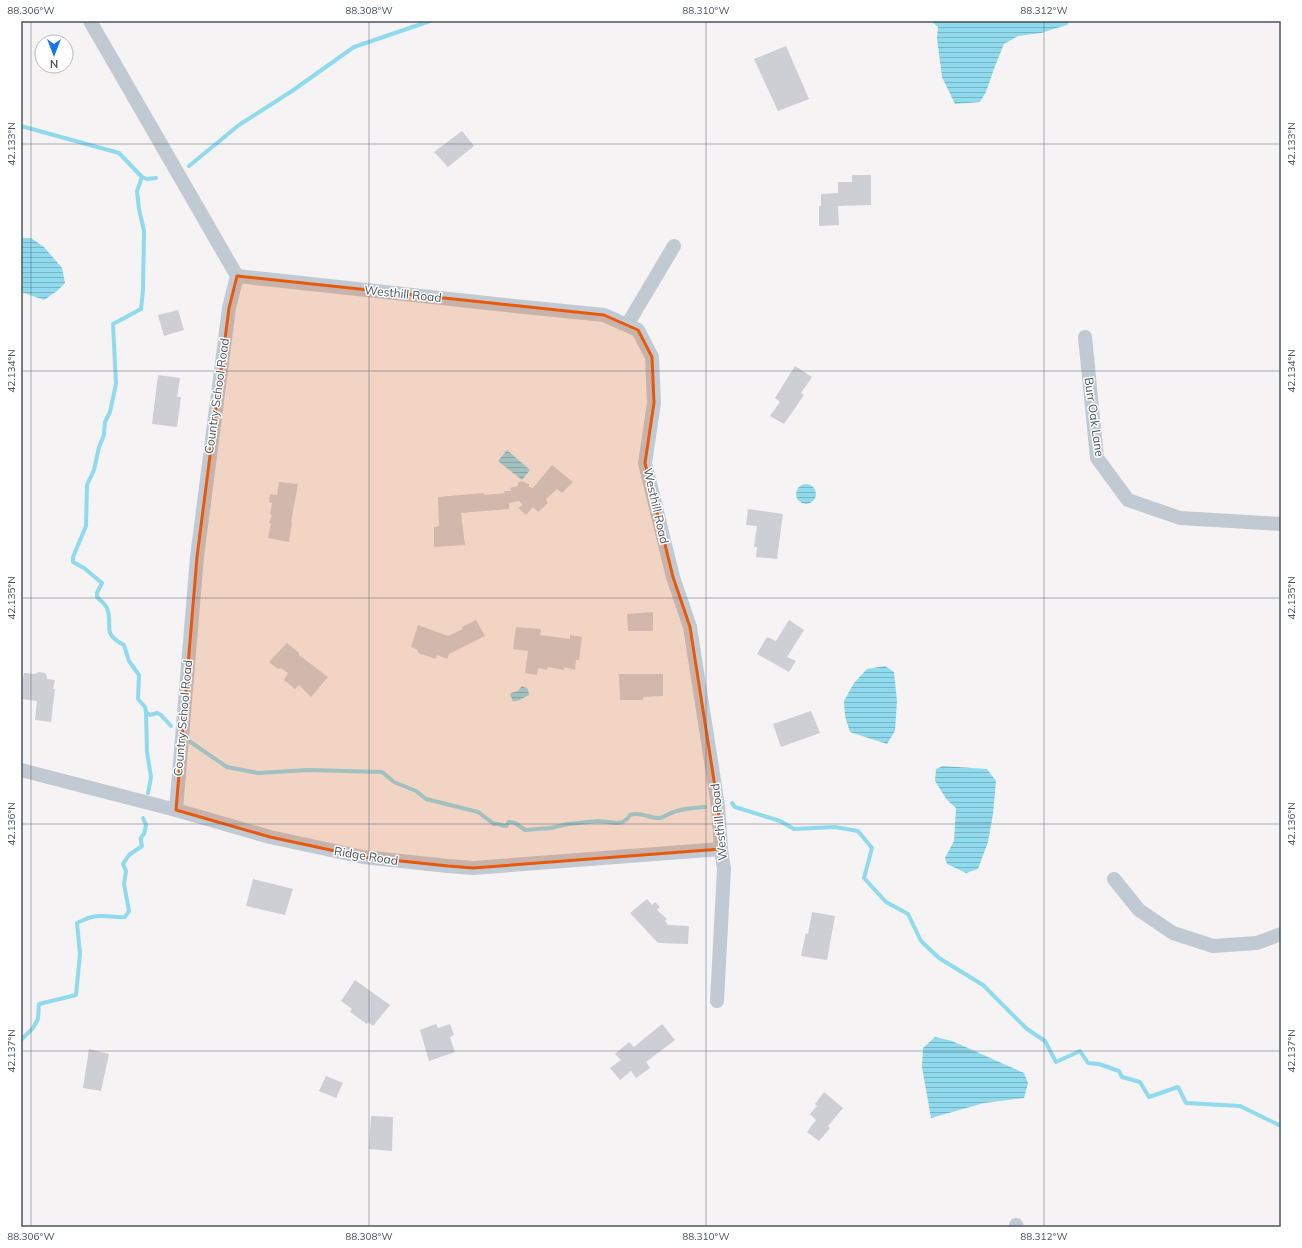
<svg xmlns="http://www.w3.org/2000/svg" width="1302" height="1248" font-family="Mulish,sans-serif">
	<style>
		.water { fill: url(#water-rules) }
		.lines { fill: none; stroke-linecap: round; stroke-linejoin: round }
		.stream { stroke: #90daee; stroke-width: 4 }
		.building { fill: #cdcfd5 }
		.minor { stroke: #c1cad2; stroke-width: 14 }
		.marked { fill: #e8590c; fill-opacity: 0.2; stroke: #e8590c; stroke-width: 3; stroke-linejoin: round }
		.ticks { fill: none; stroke: #4a5661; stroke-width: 1; stroke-opacity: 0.45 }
		.labels { text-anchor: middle; stroke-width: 3; stroke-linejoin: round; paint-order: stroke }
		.street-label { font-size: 12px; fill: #4a5661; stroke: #fff }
		.neatline { fill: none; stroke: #4a5661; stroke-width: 1.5 }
		.ticks-label { font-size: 10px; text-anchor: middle; fill: #4a5661 }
	</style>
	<defs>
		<pattern id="water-rules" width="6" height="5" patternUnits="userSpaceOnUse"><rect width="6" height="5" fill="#90daee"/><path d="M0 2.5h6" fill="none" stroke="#78b4c4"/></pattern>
	</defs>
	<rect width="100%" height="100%" fill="#f5f3f3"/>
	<g class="water">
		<path d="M 931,21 L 1070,21 L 1067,25 L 1041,33 L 1018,36 L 1004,44 L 995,66 L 986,92 L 980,102 L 955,104 L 942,77 L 937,38 L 938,27 Z"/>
		<path d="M 23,238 L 31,238 L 44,247 L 62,268 L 65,283 L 57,291 L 44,300 L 21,292 L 21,239 Z"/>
		<path d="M 507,450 L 530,470 L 522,480 L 498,461 Z"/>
		<circle cx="806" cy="494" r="10"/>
		<path d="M 885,666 L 894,672 L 897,701 L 895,731 L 887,744 L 850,732 L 845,716 L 844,701 L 854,683 L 867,669 Z"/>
		<path d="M 522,686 L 528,689 L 529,695 C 524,697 519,702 513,701 L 510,695 L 511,693 L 518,691 Z"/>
		<path d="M 943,766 L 987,769 L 996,781 L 993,814 L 988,842 L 978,869 L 966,873 L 947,864 L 945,858 L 954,841 L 956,808 L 947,800 L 935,781 L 936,769 Z"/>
		<path d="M 935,1037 L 952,1041 L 1024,1073 L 1028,1083 L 1024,1098 L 984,1103 L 931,1118 L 922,1067 L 923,1048 Z"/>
	</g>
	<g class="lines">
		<g class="stream">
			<path d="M 21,126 L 119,153 L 142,177 L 137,191 L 139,209 L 144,231 L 143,290 L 141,309 L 113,324 L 116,384 L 110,412 L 105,422 L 104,435 L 99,447 L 94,470 L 87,485 L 86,526 L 73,557 L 73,562 L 84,568 L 102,583 L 97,593 L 97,597 C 100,600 105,604 107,608 C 114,625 100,633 124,645 L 129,661 L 139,675 L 138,699 L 145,707 L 146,712 L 150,715 L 157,713 L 161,715 L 171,726"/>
			<path d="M 189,166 L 239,125 L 292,91 L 354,47 L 430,21"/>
			<path d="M 142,177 L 147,179 L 156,178"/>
			<path d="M 146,712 L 147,752 L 151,777 L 148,793"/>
			<path d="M 189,741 L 227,767 L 258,773 L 308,770 L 382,772 L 394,782 L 416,791 L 426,799 L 478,812 L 494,824 C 499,823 501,826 506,826 L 509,822 L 515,823 L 525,830 L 551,828 L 568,824 L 598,821 L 617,823 L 623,822 L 628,818 L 630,815 C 641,811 650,819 660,818 C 665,817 669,813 674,812 C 684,808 695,808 705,807"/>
			<path d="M 732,803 L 735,807 L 780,821 L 794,829 L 835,827 L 858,831 L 872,848 L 864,878 L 886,902 L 908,914 L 921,941 L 939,958 L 983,985 L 1027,1029 L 1045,1041 L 1056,1062 L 1080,1051 L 1088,1063 L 1099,1064 L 1119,1071 L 1122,1077 L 1140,1082 L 1149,1097 L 1178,1087 L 1186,1103 L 1240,1106 L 1281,1126"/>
			<path d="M 21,1040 L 33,1028 L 38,1019 L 39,1004 L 76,995 L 80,954 L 77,923 C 82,921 87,918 92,917 C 103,914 114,918 125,917 L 129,911 L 124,884 L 126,871 L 123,864 L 129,855 L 142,846 C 141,840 139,838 144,834 L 146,825 L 143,818"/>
		</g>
	</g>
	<g class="building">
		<path d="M 786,46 L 809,99 L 778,111 L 754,59 Z"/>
		<path d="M 462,131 L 474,146 L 448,167 L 434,152 Z"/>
		<path d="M 852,175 L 871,175 L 871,205 L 838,206 L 839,225 L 819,226 L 819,206 L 821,206 L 821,194 L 838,193 L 838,182 L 852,182 Z"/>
		<path d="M 178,310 L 184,330 L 164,336 L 158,315 Z"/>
		<path d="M 795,366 L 812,377 L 801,393 L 804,395 L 784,424 L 770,416 L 780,402 L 775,398 Z"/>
		<path d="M 158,375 L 180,378 L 177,397 L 181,397 L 177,427 L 152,424 Z"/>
		<path d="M 552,465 L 573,482 L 562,493 L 557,489 L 546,499 L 548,503 L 538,512 L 533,507 L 526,515 L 518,508 L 523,505 L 519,501 L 509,503 L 509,509 L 461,513 L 465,545 L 434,547 L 434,527 L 439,526 L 438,497 L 484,493 L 484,495 L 505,493 L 504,491 L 511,491 L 510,488 L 518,486 L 518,483 L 521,481 L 529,484 L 529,487 L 533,488 Z"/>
		<path d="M 279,482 L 298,484 L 291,522 L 292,522 L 289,542 L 268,538 L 271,523 L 269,523 L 272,515 L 270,514 L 272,503 L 269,502 L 270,494 L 277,495 Z"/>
		<path d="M 748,509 L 783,514 L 777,559 L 756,557 L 757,547 L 754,547 L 757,526 L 746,525 Z"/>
		<path d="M 653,612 L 653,631 L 628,631 L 627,614 Z"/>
		<path d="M 476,620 L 485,636 L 449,654 L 447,659 L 437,655 L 436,659 L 418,653 L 418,650 L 411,647 L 418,625 L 448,636 L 463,629 L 462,627 Z"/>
		<path d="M 789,620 L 804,630 L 787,657 L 796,661 L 789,672 L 757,654 L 767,637 L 776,641 Z"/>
		<path d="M 516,627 L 541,629 L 540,635 L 570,639 L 570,635 L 582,637 L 579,660 L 576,660 L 575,670 L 564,667 L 564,670 L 548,667 L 547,670 L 538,668 L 537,675 L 525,673 L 528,651 L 513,649 Z"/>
		<path d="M 287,643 L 299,653 L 299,655 L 328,677 L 311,697 L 299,685 L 295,689 L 284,680 L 288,673 L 281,668 L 278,669 L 269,662 Z"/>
		<path d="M 39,672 L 45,673 L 47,676 L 47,679 L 55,680 L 53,689 L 55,689 L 51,722 L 35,720 L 37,701 L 21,699 L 21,688 L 24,673 L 35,674 Z"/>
		<path d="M 619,674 L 663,674 L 663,696 L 643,697 L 643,700 L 620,700 Z"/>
		<path d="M 811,711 L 820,733 L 781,747 L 773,724 Z"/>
		<path d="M 253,879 L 293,889 L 285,915 L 246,906 Z"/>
		<path d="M 647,899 L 652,905 L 655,902 L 660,907 L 657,910 L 667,919 L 665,921 L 668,925 L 689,926 L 688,944 L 658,943 L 630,913 Z"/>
		<path d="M 812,912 L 835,916 L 827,960 L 801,956 L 806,933 L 808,934 Z"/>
		<path d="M 355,980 L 390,1005 L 373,1026 L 368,1022 L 367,1024 L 350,1012 L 352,1009 L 341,1001 Z"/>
		<path d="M 436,1024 L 438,1028 L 450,1024 L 454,1035 L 450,1037 L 455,1052 L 429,1061 L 420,1030 Z"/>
		<path d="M 662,1024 L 675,1040 L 646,1062 L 650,1068 L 636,1078 L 631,1071 L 620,1080 L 610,1068 L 621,1060 L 615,1054 L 629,1042 L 634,1047 Z"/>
		<path d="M 89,1049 L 109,1054 L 101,1091 L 83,1088 Z"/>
		<path d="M 326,1076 L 343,1083 L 336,1098 L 319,1091 Z"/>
		<path d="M 824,1092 L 843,1108 L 828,1126 L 830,1128 L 819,1141 L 807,1132 L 816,1120 L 810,1114 L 817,1106 L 815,1104 Z"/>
		<path d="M 371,1116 L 393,1117 L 392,1151 L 369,1149 Z"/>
	</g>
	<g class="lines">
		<g class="minor">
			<path d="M 90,21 L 237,276 L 229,308 L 197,557 L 176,810"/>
			<path d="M 237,276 L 524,307 L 604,315 L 638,330 L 652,357 L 654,403 L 645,463 L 673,577 L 690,627 L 718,806 L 721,849 L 724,869 L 717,1001"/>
			<path d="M 627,325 L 674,246"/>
			<path d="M 1085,337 L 1097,458 L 1128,500 L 1180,518 L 1281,524"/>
			<path d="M 21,770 L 176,810 L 270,837 L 363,857 L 448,866 L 473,868 L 721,849"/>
			<path d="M 1114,879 L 1139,910 L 1173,933 L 1213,946 L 1257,943 L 1281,934"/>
			<path d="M 1016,1225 L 1017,1227"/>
		</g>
	</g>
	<path class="marked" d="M 237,276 L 604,315 L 638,330 L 652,357 L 654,403 L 645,463 L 673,577 L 690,627 L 718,806 L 721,849 L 473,868 L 448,866 L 363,857 L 270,837 L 176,810 L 197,557 L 229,308 Z"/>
	<path class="ticks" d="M 31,21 L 31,1227M 369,21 L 369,1227M 706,21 L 706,1227M 1044,21 L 1044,1227M 21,144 L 1281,144M 21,371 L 1281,371M 21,598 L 1281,598M 21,824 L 1281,824M 21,1051 L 1281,1051"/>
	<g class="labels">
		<g class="street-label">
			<text transform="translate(403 294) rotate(6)" y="4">Westhill Road</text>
			<text transform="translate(217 396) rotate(-82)" y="4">Country School Road</text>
			<text transform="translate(1094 417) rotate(82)" y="4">Burr Oak Lane</text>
			<text transform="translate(656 506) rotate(77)" y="4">Westhill Road</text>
			<text transform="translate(183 718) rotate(-85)" y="4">Country School Road</text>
			<text transform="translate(719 822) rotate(-96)" y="4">Westhill Road</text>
			<text transform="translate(366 856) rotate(9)" y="4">Ridge Road</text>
		</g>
	</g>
	<rect width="1302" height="1248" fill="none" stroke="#ffffff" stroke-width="44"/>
	<g transform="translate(54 54) rotate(180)"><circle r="19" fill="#ffffff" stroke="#b7bbc0"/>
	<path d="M0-3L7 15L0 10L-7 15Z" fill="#1a73e8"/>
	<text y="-6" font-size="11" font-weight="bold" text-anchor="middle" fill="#4a5661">N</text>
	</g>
	<rect x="22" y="22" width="1258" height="1204" class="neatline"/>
	<g class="ticks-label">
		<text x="31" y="14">88.306°W</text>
		<text x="369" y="14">88.308°W</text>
		<text x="706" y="14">88.310°W</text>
		<text x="1044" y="14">88.312°W</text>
		<text transform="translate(1291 144) rotate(-90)" y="4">42.133°N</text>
		<text transform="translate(11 144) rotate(-90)" y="4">42.133°N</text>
		<text transform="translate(1291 371) rotate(-90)" y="4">42.134°N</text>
		<text transform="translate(11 371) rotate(-90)" y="4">42.134°N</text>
		<text transform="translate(1291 598) rotate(-90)" y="4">42.135°N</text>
		<text transform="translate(11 598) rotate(-90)" y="4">42.135°N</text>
		<text transform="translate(1291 824) rotate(-90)" y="4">42.136°N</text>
		<text transform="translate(11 824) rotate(-90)" y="4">42.136°N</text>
		<text transform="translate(1291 1051) rotate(-90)" y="4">42.137°N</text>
		<text transform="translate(11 1051) rotate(-90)" y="4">42.137°N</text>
		<text x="31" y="1240">88.306°W</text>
		<text x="369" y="1240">88.308°W</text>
		<text x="706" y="1240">88.310°W</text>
		<text x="1044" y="1240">88.312°W</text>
	</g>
</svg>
